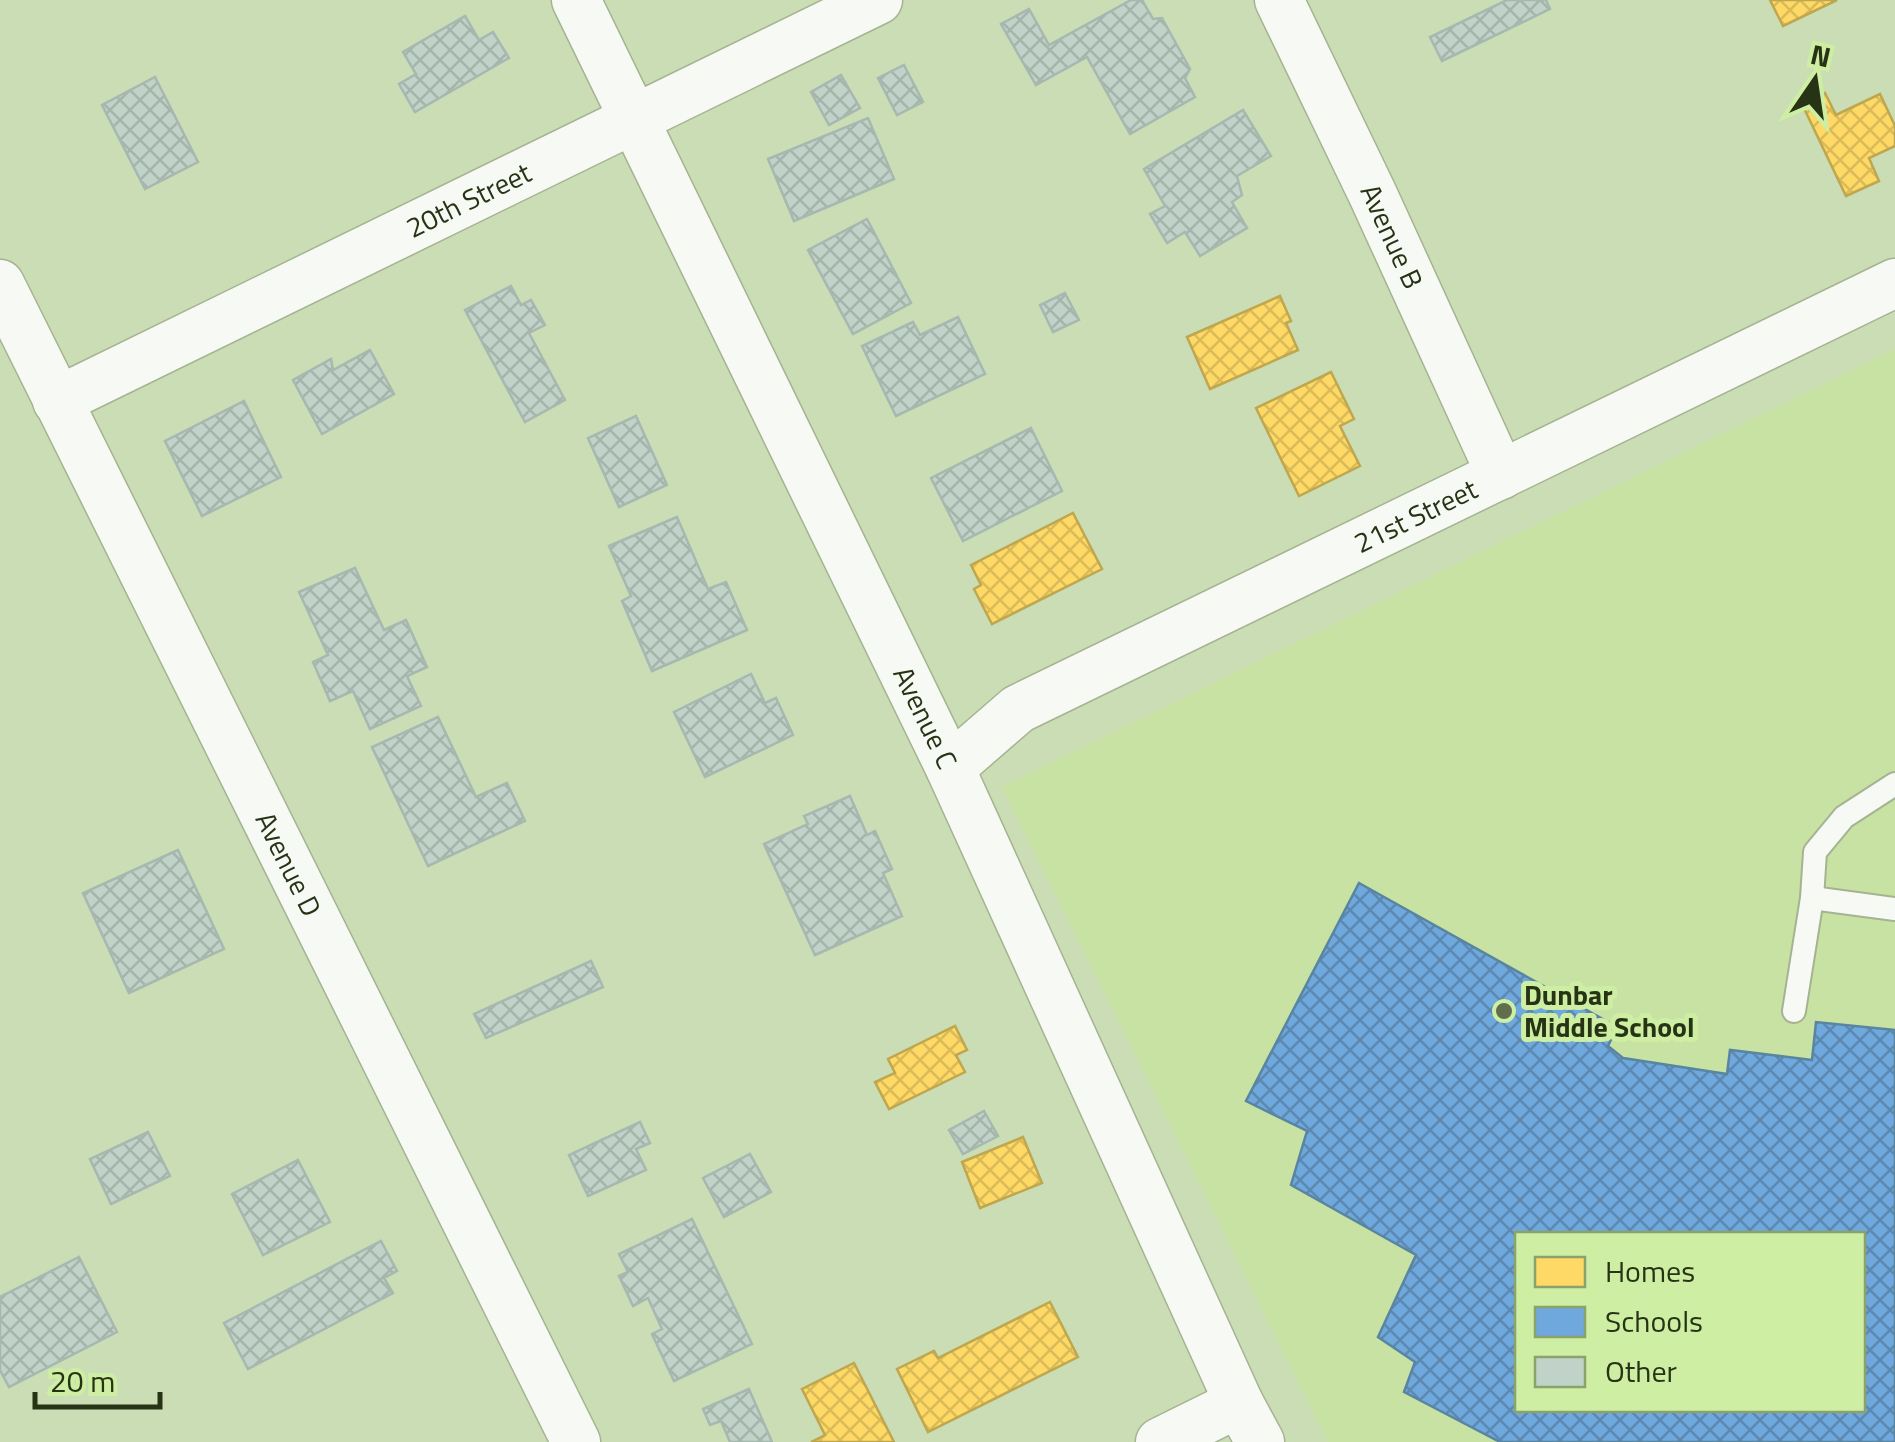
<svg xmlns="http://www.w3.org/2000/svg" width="1895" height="1442" font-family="'Titillium Web',sans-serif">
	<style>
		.built { fill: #c7e2a2; fill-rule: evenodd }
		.homes { fill: url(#homes-cross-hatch); stroke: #bea74e; stroke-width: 2.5 }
		.schools { fill: url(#schools-cross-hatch); stroke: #5985a0; stroke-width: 2.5; fill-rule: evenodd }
		.building { fill: url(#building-cross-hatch); stroke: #a6b9b1; stroke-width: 2.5 }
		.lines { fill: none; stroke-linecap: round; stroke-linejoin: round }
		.service-casing { stroke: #a5b392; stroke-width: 26 }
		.minor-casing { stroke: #a5b392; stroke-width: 51 }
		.service { stroke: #f7faf4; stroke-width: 22 }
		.minor { stroke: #f7faf4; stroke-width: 48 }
		.poi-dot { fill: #606e4d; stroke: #ceeea3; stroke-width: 4 }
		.labels { text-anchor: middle; stroke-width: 10; stroke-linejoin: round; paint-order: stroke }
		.street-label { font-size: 28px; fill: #273315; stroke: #ceeea3 }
		.poi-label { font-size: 28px; font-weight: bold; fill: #273315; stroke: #ceeea3; text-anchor: start }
	</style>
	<defs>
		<pattern id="homes-cross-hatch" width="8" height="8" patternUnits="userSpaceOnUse" patternTransform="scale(2.5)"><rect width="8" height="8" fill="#ffd966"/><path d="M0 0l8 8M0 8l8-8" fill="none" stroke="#dbbb58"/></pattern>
		<pattern id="schools-cross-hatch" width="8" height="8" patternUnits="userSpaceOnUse" patternTransform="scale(2.5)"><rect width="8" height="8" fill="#6fa8dc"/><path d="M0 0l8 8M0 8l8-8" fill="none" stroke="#5b89b1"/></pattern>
		<pattern id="building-cross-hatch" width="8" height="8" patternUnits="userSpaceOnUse" patternTransform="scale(2.5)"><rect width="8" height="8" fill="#c1d2c8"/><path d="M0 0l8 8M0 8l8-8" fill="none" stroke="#a6b5ab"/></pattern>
	</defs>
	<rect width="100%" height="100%" fill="#cbddb4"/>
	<path class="built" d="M 1895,349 L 1895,1442 L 1328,1442 L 1002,787 ZM 1518,1234 L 1862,1234 L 1862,1410 L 1518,1410 Z"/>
	<g class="homes">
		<path d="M 1770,0 L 1837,0 L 1783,26 Z"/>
		<path d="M 1825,93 L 1836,115 L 1880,94 L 1895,126 L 1895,146 L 1869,158 L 1879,181 L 1846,196 L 1802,104 Z"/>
		<path d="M 1280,296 L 1291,321 L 1286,323 L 1298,350 L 1210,389 L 1187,337 Z"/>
		<path d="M 1331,372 L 1354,419 L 1340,426 L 1360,466 L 1299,496 L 1256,408 Z"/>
		<path d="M 1073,513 L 1102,569 L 992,624 L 974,589 L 981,585 L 971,565 Z"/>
		<path d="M 955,1026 L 967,1050 L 956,1055 L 965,1072 L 889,1109 L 875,1082 L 895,1073 L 888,1059 Z"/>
		<path d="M 1023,1137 L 1042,1183 L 980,1208 L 962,1162 Z"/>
		<path d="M 1050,1302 L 1078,1357 L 928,1432 L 897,1369 L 934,1351 L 938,1358 Z"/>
		<path d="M 854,1363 L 894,1442 L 811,1442 L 825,1435 L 802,1389 Z"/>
	</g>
	<path class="schools" d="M 1359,883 L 1617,1027 L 1608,1046 L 1623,1058 L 1727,1074 L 1730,1050 L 1812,1060 L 1816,1022 L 1895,1030 L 1895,1442 L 1500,1442 L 1404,1392 L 1415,1362 L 1378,1337 L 1416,1255 L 1291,1185 L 1307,1131 L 1246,1101 ZM 1518,1234 L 1862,1234 L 1862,1410 L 1518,1410 Z"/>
	<g class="building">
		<path d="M 1131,0 L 1142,0 L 1153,19 L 1162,18 L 1190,69 L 1185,78 L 1195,97 L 1130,134 L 1087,57 L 1036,85 L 1001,24 L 1029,9 L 1049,45 Z"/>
		<path d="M 1507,0 L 1546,0 L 1550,9 L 1442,61 L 1430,37 Z"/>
		<path d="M 465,16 L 479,40 L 493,32 L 509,58 L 415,112 L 399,84 L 416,74 L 403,52 Z"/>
		<path d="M 904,65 L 923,102 L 897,115 L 878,78 Z"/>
		<path d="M 841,75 L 860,108 L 829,125 L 811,92 Z"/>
		<path d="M 155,77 L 198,162 L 145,189 L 102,105 Z"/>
		<path d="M 1243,110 L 1271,156 L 1237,176 L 1242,195 L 1232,202 L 1247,228 L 1200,256 L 1185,232 L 1167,243 L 1150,214 L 1165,206 L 1144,169 Z"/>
		<path d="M 868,118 L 894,179 L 794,221 L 768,159 Z"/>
		<path d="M 867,219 L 911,303 L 853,334 L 808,250 Z"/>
		<path d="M 511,286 L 521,305 L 531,300 L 545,325 L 529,333 L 565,400 L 525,422 L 465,310 Z"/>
		<path d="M 1065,293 L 1079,320 L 1053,332 L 1040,305 Z"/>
		<path d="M 958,317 L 985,374 L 896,416 L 862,346 L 913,322 L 920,335 Z"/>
		<path d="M 370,350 L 394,394 L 322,434 L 293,380 L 331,359 L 333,370 Z"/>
		<path d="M 244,401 L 281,477 L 202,516 L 165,441 Z"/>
		<path d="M 636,416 L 667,485 L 619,507 L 588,438 Z"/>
		<path d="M 1031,428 L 1062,491 L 963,541 L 931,478 Z"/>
		<path d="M 677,517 L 708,589 L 726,582 L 747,630 L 652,671 L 622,601 L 631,596 L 609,546 Z"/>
		<path d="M 355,568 L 384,630 L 406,620 L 427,667 L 407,676 L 421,706 L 370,729 L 353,691 L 330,701 L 313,662 L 328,655 L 299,592 Z"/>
		<path d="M 751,674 L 765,703 L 776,698 L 793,735 L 705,777 L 674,712 Z"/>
		<path d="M 438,717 L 476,797 L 507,783 L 525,821 L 428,866 L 372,747 Z"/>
		<path d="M 850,796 L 867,835 L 875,831 L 892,869 L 883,873 L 902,916 L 815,955 L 764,844 L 808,824 L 804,816 Z"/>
		<path d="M 178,850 L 224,949 L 129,993 L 83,893 Z"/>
		<path d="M 591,961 L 603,987 L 486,1038 L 474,1014 Z"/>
		<path d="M 984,1111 L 998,1136 L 963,1154 L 949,1130 Z"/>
		<path d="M 640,1122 L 650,1143 L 636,1149 L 646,1170 L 588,1196 L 569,1155 Z"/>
		<path d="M 148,1132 L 170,1176 L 111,1204 L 90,1159 Z"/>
		<path d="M 750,1154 L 771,1192 L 724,1217 L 703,1178 Z"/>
		<path d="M 298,1160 L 330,1222 L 263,1255 L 232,1194 Z"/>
		<path d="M 692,1219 L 752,1344 L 674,1381 L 652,1334 L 662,1329 L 648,1298 L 633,1306 L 619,1276 L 628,1272 L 619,1254 Z"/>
		<path d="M 381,1241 L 397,1271 L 384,1278 L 393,1293 L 248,1369 L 224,1323 Z"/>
		<path d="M 79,1257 L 117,1332 L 9,1387 L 0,1370 L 0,1297 Z"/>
		<path d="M 749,1389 L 772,1442 L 730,1442 L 721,1421 L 710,1425 L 703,1409 Z"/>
	</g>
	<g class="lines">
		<defs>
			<g id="service">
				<path d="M 1812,898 L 1815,852 L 1844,817 L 1895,784"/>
				<path d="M 1794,1011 L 1812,898 L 1895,909"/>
			</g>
			<g id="minor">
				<path id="s1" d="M 576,0 L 950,768 L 1239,1403 L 1260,1442"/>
				<path id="s2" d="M 1279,0 L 1373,195 L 1501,475"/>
				<path id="s3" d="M 0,284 L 576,1442"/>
				<path id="s4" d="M 57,401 L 878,0"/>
				<path id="s5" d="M 950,768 L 1018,709 L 1895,283"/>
				<path d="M 1160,1442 L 1239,1403"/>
			</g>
		</defs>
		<use href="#service" class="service-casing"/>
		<use href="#minor" class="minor-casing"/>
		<use href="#service" class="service"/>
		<use href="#minor" class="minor"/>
	</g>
	<circle class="poi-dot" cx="1504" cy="1011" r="10"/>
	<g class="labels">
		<g class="street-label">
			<text dy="10" stroke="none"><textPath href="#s4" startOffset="458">20th Street</textPath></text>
			<text dy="10" stroke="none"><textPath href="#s2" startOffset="262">Avenue B</textPath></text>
			<text dy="10" stroke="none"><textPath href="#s5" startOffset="532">21st Street</textPath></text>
			<text dy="10" stroke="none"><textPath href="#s1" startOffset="798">Avenue C</textPath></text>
			<text dy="10" stroke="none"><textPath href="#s3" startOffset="648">Avenue D</textPath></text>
		</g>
		<g class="poi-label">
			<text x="1524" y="1005">Dunbar<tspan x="1524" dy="32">Middle School</tspan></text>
		</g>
	</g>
	<rect x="1515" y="1232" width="350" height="180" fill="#ceeea3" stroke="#8ba36a" stroke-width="2.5"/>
	<rect x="1535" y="1257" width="50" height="30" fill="#ffd966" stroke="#8ba36a" stroke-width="2.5"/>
	<text x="1605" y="1282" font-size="30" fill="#273315">Homes</text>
	<rect x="1535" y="1307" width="50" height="30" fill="#6fa8dc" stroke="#8ba36a" stroke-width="2.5"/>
	<text x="1605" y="1332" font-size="30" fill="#273315">Schools</text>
	<rect x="1535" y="1357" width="50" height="30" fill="#c1d2c8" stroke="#8ba36a" stroke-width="2.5"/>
	<text x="1605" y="1382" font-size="30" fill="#273315">Other</text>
	<g transform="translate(1815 80) rotate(13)" stroke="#ceeea3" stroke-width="8" paint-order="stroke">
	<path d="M0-8L18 38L0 25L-18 38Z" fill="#273315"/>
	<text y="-15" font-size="28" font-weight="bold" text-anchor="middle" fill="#273315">N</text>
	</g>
	<path d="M35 1392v15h125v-15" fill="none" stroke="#273315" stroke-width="5"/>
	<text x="50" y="1392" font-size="30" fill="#273315" stroke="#ceeea3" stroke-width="8" paint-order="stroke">20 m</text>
</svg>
